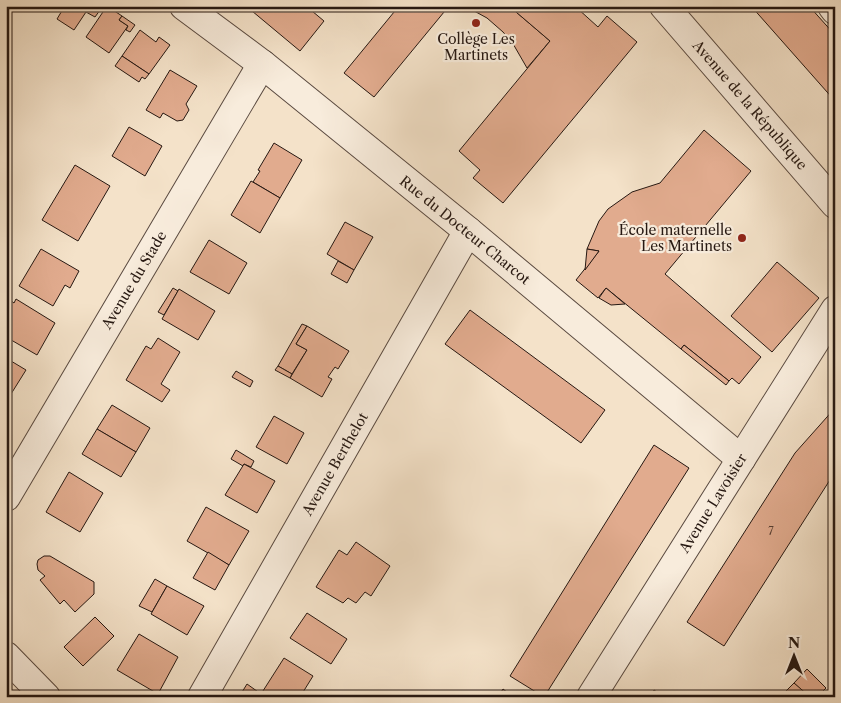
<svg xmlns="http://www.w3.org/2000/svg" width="841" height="703" font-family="'Libre Caslon Text',serif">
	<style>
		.building { fill: #e1ab8e; stroke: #261812 }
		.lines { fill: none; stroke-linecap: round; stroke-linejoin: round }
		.minor-casing { stroke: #5a4a40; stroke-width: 30 }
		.minor { stroke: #f8ecdc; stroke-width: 28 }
		.poi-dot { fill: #8f2418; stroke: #f8ecdc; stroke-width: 2 }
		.labels { text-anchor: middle; stroke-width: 4.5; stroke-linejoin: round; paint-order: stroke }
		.number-label { font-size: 11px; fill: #553d31 }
		.poi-label { font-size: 14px; fill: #261812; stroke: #f8ecdc }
		.street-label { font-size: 14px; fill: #261812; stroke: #f8ecdc }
	</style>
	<rect width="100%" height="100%" fill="#f4e2c9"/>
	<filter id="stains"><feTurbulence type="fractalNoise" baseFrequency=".004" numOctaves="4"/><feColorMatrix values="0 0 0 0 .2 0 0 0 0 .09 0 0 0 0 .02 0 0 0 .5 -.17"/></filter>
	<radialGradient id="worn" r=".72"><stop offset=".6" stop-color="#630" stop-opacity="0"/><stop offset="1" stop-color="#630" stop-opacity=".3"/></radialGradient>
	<g class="building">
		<path d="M 59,6 L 103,6 L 95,17 L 86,12 L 74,30 L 57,19 L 63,9 Z"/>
		<path d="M 107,6 L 122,16 L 119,20 L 128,26 L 109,53 L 86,37 Z"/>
		<path d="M 246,6 L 306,6 L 324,21 L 300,51 Z"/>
		<path d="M 399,6 L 449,6 L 374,97 L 344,73 Z"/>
		<path d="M 465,6 L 509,6 L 550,41 L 527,68 L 512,42 L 503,32 L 487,18 Z"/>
		<path d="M 509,6 L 578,6 L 577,8 L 598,27 L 607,16 L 637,42 L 503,203 L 473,178 L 480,170 L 459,151 L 550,41 Z"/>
		<path d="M 751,6 L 809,6 L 835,35 L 835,101 Z"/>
		<path d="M 122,16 L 135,25 L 130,32 L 126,30 L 128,26 L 119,20 Z"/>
		<path d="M 140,30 L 156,42 L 159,37 L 170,45 L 149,74 L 122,56 Z"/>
		<path d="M 122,56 L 149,74 L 145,79 L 142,77 L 139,82 L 115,66 Z"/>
		<path d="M 170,70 L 197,86 L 186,104 L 189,110 L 183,120 L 177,121 L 163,113 L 160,118 L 146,110 Z"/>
		<path d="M 129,127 L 162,146 L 145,176 L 112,156 Z"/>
		<path d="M 704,130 L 751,171 L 665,274 L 761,357 L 739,384 L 732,378 L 729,381 L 684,345 L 681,349 L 606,288 L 598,298 L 576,280 L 599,251 L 587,249 L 599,221 L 608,209 L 632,192 L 660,183 Z"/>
		<path d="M 274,143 L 302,160 L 280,198 L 253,182 L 260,171 L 258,170 Z"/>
		<path d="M 75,165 L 110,186 L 78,241 L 42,220 Z"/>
		<path d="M 251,181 L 280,198 L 260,233 L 231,215 Z"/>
		<path d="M 345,222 L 373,237 L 354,270 L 327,254 Z"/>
		<path d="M 209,240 L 247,263 L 229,294 L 190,272 Z"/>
		<path d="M 41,249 L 79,271 L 70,288 L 65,285 L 53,306 L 19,286 Z"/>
		<path d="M 587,249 L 599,251 L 585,270 Z"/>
		<path d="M 338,261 L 354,270 L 347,283 L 331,274 Z"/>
		<path d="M 777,262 L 819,298 L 772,352 L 731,316 Z"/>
		<path d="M 173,288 L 178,291 L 164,315 L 158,312 Z"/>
		<path d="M 606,288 L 625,304 L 611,305 L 599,298 Z"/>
		<path d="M 179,289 L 215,311 L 198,340 L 162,319 Z"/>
		<path d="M 6,297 L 14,303 L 16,299 L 55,323 L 37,355 L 6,337 Z"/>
		<path d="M 470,310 L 605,410 L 581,443 L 445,344 Z"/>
		<path d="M 302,324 L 307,326 L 296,344 L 307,350 L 292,374 L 278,366 Z"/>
		<path d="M 307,326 L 349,351 L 338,369 L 335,367 L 328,377 L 332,379 L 322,397 L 290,378 L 307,350 L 296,344 Z"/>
		<path d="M 158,338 L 180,352 L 161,384 L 170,390 L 162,402 L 126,380 L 146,346 L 151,349 Z"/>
		<path d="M 684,345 L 729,381 L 726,385 L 681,349 Z"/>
		<path d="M 6,358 L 26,370 L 6,402 Z"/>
		<path d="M 278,366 L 292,374 L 290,378 L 275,370 Z"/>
		<path d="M 236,371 L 253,381 L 250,387 L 232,377 Z"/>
		<path d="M 112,405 L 150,428 L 136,452 L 97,429 Z"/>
		<path d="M 835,408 L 835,472 L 724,646 L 687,622 L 795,453 Z"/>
		<path d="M 274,416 L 304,433 L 287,464 L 256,447 Z"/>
		<path d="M 97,429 L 136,452 L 121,477 L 82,454 Z"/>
		<path d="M 654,445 L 689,468 L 544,697 L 510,676 Z"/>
		<path d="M 236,450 L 254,461 L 251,467 L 244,464 L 243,466 L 231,459 Z"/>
		<path d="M 244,464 L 275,481 L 257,513 L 225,495 Z"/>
		<path d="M 69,472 L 103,493 L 80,532 L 46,512 Z"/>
		<path d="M 206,507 L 249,531 L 229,565 L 187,541 Z"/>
		<path d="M 356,542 L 390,566 L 371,596 L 365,592 L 356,603 L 348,598 L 343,603 L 316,587 L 339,550 L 347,555 Z"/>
		<path d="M 208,552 L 229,565 L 215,590 L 193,578 Z"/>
		<path d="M 44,556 L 50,556 L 94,582 L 94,594 L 75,612 L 64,600 L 60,604 L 40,580 L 45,576 L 38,570 L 37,564 L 38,560 Z"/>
		<path d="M 155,579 L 167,586 L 152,612 L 139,606 Z"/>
		<path d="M 167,586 L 204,606 L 187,635 L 151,614 Z"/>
		<path d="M 307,613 L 347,639 L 331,664 L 290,638 Z"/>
		<path d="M 95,617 L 114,636 L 83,666 L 64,647 Z"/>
		<path d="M 139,634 L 178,657 L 158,694 L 117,670 Z"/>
		<path d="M 284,658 L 313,676 L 300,697 L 266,697 L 261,694 Z"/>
		<path d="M 807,669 L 826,688 L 817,697 L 809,697 L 794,683 Z"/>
		<path d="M 794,683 L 809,696 L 808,697 L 780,697 Z"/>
		<path d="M 247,684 L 261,694 L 266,697 L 239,697 Z"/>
		<path d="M 503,689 L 513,697 L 498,697 Z"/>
		<path d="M 654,690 L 664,697 L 650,697 Z"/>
	</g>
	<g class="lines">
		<defs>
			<g id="minor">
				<path d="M 184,6 L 262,64 L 468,231 L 741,459"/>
				<path d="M 664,6 L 835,204"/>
				<path d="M 832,6 L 835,10"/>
				<path d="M 6,497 L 262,64"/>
				<path d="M 6,656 L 46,697"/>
				<path d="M 202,697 L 468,231"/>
				<path d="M 591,697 L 835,310"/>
			</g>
		</defs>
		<use href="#minor" class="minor-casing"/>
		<use href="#minor" class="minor"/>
	</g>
	<g class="poi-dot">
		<circle cx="476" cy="23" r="5"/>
		<circle cx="742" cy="238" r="5"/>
	</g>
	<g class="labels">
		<g class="number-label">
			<text x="771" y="535">7</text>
		</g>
		<g class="poi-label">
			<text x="476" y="44">Collège Les<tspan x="476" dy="16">Martinets</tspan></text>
			<text x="732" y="235" text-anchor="end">École maternelle<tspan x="732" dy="16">Les Martinets</tspan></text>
		</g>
		<g class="street-label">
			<text transform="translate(750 105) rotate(49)" y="5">Avenue de la République</text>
			<text transform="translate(465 230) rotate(39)" y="5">Rue du Docteur Charcot</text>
			<text transform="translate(134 280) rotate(-59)" y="5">Avenue du Stade</text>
			<text transform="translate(335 464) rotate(-60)" y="5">Avenue Berthelot</text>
			<text transform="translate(713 503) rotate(-58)" y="5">Avenue Lavoisier</text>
		</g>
	</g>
	<rect width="841" height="703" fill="none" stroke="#f4e2c9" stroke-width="25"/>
	<rect x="8" y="8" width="826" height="688" fill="none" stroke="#261812" stroke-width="2.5"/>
	<rect x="12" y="12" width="816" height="678" fill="none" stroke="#261812"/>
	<g transform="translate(794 656)" stroke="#f8ecdc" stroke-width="4" paint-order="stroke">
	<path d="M0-4L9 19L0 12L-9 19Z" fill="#261812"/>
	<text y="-8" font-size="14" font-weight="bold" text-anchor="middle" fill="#261812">N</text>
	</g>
	<rect width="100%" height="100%" filter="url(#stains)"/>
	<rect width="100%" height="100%" fill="url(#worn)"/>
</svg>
